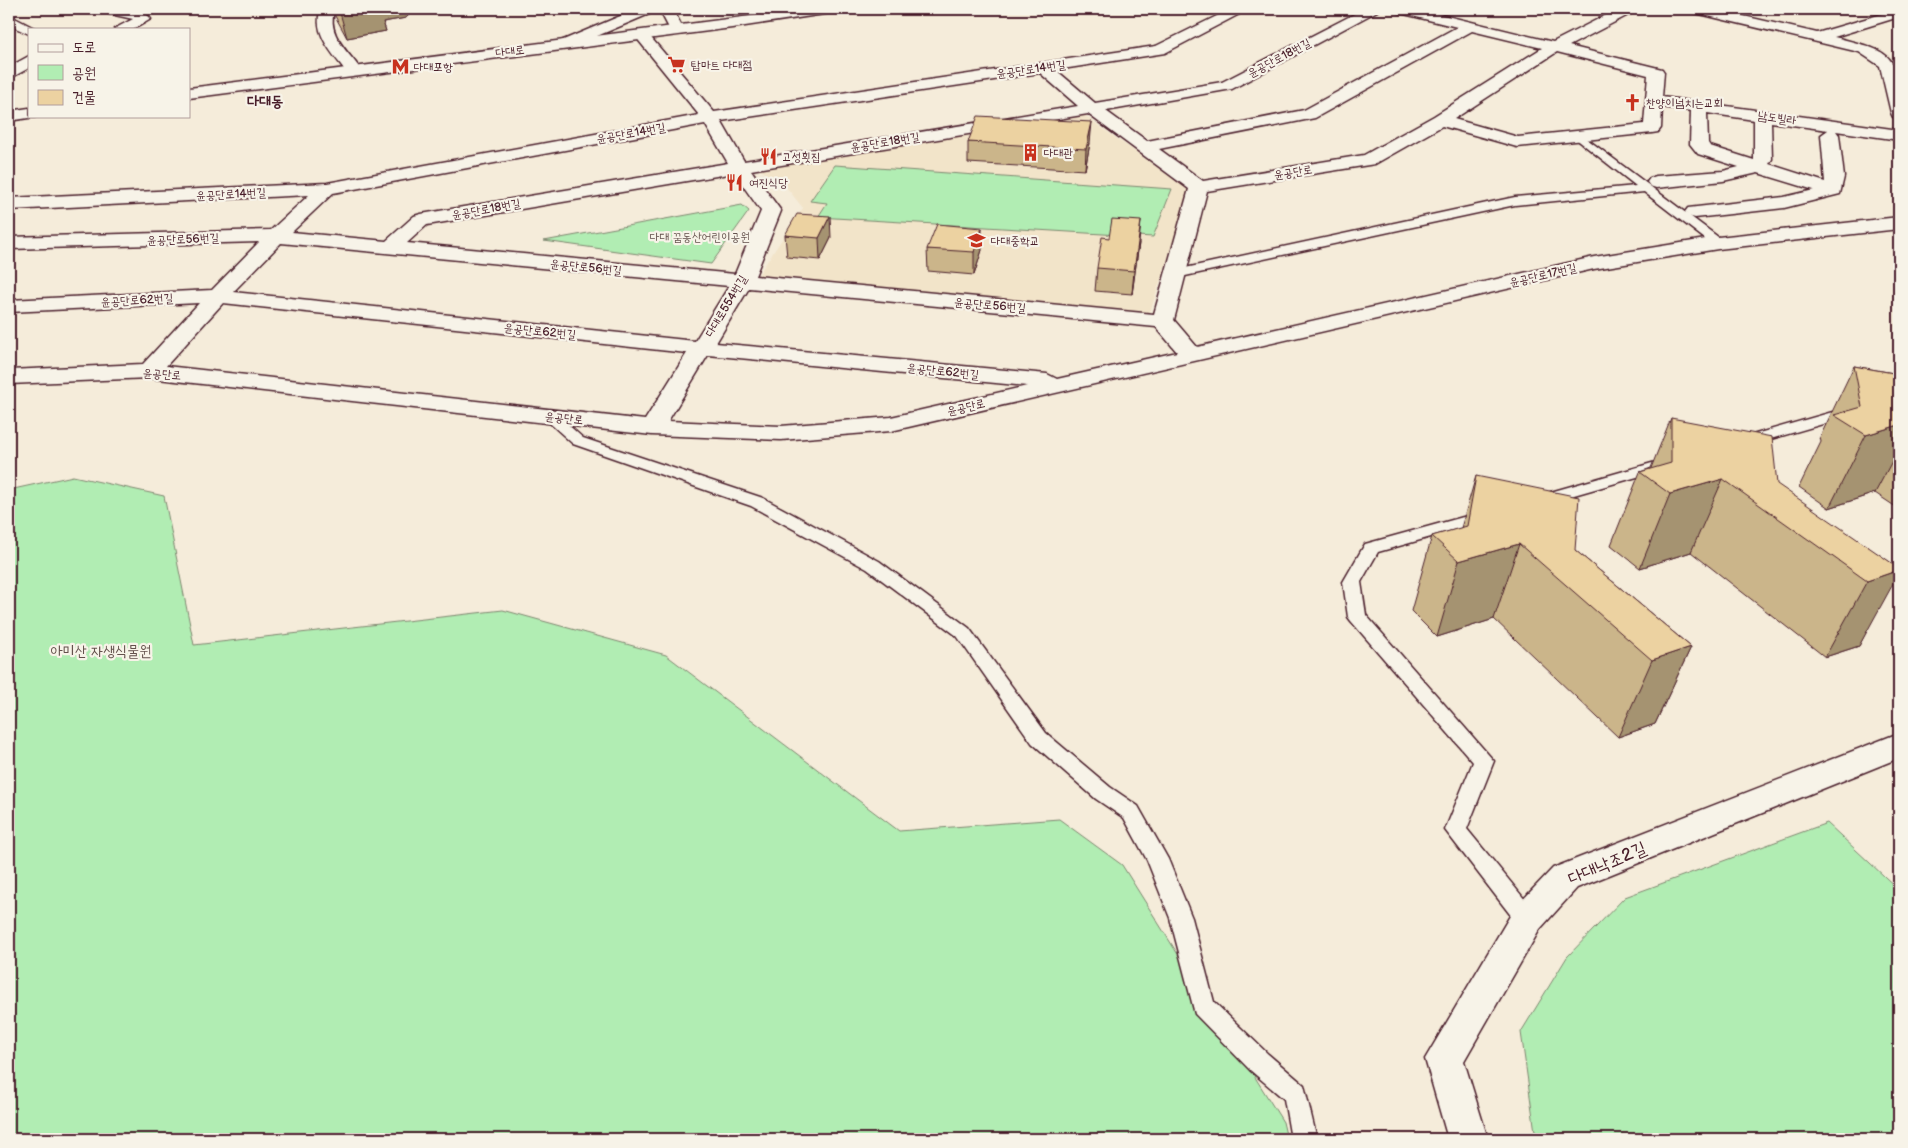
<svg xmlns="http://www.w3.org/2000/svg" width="1908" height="1148" font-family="'Balsamiq Sans','Poor Story',sans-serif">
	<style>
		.built { fill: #f2e4c9 }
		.green { fill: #b1edb3; stroke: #7e866f }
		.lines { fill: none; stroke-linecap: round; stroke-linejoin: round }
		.service-casing { stroke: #4a1f2b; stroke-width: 3 }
		.minor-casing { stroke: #4a1f2b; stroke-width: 3 }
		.secondary-casing { stroke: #4a1f2b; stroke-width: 3 }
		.service { fill: #f7f3e8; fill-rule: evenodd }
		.minor { fill: #f7f3e8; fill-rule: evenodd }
		.secondary { fill: #f7f3e8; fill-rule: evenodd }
		.wall { fill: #cbb58a; stroke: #4a1f2b }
		.shaded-wall { fill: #a59371; stroke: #4a1f2b }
		.building { fill: #ecd2a1; stroke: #4a1f2b }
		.labels { text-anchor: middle; stroke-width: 4.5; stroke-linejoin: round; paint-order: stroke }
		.far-street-label { font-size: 12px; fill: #4a1f2b; stroke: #f7f3e8 }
		.far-poi-label { font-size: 12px; fill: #4a1f2b; stroke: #f7f3e8; text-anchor: start }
		.far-park-label { font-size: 12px; fill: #64524d; stroke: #f7f3e8 }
		.far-quarter-label { font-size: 15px; font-weight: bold; fill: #4a1f2b; stroke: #f7f3e8 }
		.park-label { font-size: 15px; fill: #64524d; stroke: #f7f3e8 }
		.near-street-label { font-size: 18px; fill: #4a1f2b; stroke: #f7f3e8 }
	</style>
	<rect width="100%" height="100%" fill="#f5ecda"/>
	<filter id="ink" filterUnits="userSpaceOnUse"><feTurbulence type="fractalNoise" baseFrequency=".02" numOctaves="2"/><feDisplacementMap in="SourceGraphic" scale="10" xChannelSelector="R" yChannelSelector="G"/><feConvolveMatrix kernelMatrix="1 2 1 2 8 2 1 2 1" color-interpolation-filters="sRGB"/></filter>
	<g filter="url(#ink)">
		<path class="built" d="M 1081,113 L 1190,191 L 1149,315 L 758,275 L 803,208 L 783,183 L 755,167 Z"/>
		<g class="green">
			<path d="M 835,165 L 1172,189 L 1153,237 L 818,217 L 827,203 L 810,201 Z"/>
			<path d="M 742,205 L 749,211 L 711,264 L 544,241 Z"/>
			<path d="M 73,476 L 164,496 L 194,645 L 503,610 L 666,655 L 899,831 L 1059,819 L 1122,865 L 1283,1122 L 1287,1139 L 9,1139 L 9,490 Z"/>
			<path d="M 1827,823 L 1899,890 L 1899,1139 L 1536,1139 L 1521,1032 L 1567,957 L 1625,897 Z"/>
		</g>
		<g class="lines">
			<defs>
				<g id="service">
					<path d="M 1579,133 L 1722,240 L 1724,243 L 1722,246 L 1714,246 L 1644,192 L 1515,205 L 1176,278 L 1169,274 L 1176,270 L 1515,197 L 1636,186 L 1575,138 L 1575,134 Z"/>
					<path d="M 1899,393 L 1899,402 L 1743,447 L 1735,442 L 1738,439 Z"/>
					<path d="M 551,412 L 556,414 L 583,438 L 763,498 L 879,561 L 969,628 L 1046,733 L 1110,787 L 1138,806 L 1168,859 L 1192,918 L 1214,1002 L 1268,1054 L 1304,1085 L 1317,1139 L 1291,1139 L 1284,1099 L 1250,1070 L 1195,1014 L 1170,918 L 1147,860 L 1124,818 L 1096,799 L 1032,743 L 957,636 L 867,569 L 751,506 L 573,444 L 543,417 Z"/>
					<path d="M 1673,457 L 1679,459 L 1681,462 L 1679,465 L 1539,505 L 1533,503 L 1531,500 L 1533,497 Z"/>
					<path d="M 1485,511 L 1491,512 L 1493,516 L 1491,520 L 1378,552 L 1361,582 L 1366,615 L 1494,761 L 1467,829 L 1535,912 L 1538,919 L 1535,926 L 1527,928 L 1519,926 L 1445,830 L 1473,762 L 1351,621 L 1348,617 L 1343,582 L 1365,544 Z"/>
				</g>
				<g id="minor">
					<path d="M 99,9 C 114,8 141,5 151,19 L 134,29 L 114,29 L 133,19 L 101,12 Z"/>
					<path d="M 321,9 L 335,9 C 325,34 349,52 362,71 L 360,74 L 348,74 C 335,56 311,33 321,9 Z"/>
					<path d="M 637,9 L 656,9 L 654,12 L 571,47 L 566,49 L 558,44 L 561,41 Z"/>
					<path d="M 659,9 L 673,9 L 683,29 L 681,32 L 671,32 Z"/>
					<path d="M 1231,9 L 1249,9 L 1165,53 L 1056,70 L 1095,103 L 1222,82 L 1364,9 L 1381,9 L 1232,89 L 1106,111 L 1147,141 L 1304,110 L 1457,27 L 1396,12 L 1394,9 L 1418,9 L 1553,42 L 1618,9 L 1636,9 L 1634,12 L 1569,46 L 1662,69 L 1664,72 L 1662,97 L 1899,130 L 1899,140 L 1836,131 L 1839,135 L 1844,177 L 1840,194 L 1784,208 L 1695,218 L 1688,216 L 1685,212 L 1688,208 L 1784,197 L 1814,190 L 1758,173 L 1723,181 L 1656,188 L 1650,186 L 1647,182 L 1650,178 L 1656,176 L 1723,171 L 1739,167 L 1698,154 L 1690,144 L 1691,111 L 1662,107 L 1661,128 L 1658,132 L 1652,133 L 1517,147 L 1442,126 L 1375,164 L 1207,191 L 1174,320 L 1197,347 L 1594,257 L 1718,237 L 1899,217 L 1899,229 L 1718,249 L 1594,269 L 891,431 L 781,440 L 652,435 L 149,378 L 9,384 L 9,370 L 143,364 L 199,303 L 9,312 L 9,300 L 212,290 L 259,242 L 9,249 L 9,237 L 271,230 L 309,195 L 9,210 L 9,198 L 327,183 L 699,115 L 635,36 L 642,32 L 647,33 L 714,112 L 1156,46 ZM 1472,31 L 1542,48 L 1434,116 L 1364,155 L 1203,181 L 1159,149 L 1315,118 ZM 1557,52 L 1648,75 L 1644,124 L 1518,137 L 1454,119 ZM 1040,73 L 1078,106 L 744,161 L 721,121 ZM 1707,113 L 1754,120 L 1754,160 L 1710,146 L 1708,143 ZM 1088,114 L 1189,189 L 1154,314 L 755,276 L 781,211 L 751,170 ZM 1771,122 L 1828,130 L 1821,135 L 1825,182 L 1769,164 L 1772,159 ZM 705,124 L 728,163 L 421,214 L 414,216 L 386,241 L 292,232 L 333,193 ZM 734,173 L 761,211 L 735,274 L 407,243 L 427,225 ZM 281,243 L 729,286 L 695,341 L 233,292 ZM 749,288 L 1156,327 L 1177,352 L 1057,379 L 1047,374 L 716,343 ZM 223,303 L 687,353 L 645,420 L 166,366 ZM 708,355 L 1027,386 L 891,417 L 781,426 L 668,421 Z"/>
					<path d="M 1689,9 L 1713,9 L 1817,33 L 1899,9 L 1899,17 L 1834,37 C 1896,52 1899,55 1899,118 L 1893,117 L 1891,113 L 1880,66 L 1859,52 L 1691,12 Z"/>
					<path d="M 9,15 L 36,29 L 29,29 L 29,34 L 9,25 Z"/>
					<path d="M 29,56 L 29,68 L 9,79 L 9,67 Z"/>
					<path d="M 1899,733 L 1899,758 L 1577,888 L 1540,929 L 1464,1061 L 1488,1139 L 1448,1139 L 1425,1059 L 1514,909 L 1553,868 Z"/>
				</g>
				<g id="secondary">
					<path d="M 806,9 L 838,9 L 831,13 L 732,28 L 189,98 L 189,88 Z"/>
					<path d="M 29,108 L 29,116 L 35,117 L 9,121 L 9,111 Z"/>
				</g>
			</defs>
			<use href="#service" class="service-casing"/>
			<use href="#minor" class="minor-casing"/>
			<use href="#secondary" class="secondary-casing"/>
			<use href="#service" class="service"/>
			<use href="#minor" class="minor"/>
			<use href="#secondary" class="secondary"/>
		</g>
		<g class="wall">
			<path d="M 333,9 L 415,9 L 406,18 L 383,22 L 386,31 L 347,38 L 335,16 Z"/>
			<path d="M 968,142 L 1090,143 L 1085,170 L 968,163 Z"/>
			<path d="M 785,235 L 831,238 L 820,260 L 787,257 Z"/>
			<path d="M 1139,243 L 1132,294 L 1095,291 L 1097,268 Z"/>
			<path d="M 927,249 L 982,250 L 974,275 L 928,271 Z"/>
			<path d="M 1854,366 L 1899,374 L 1899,509 L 1875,493 L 1829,508 L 1799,487 L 1821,442 L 1820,437 Z"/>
			<path d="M 1671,418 L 1899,568 L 1859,646 L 1825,657 L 1691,552 L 1640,568 L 1611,545 L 1640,472 L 1651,468 Z"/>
			<path d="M 1476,476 L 1575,550 L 1691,647 L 1655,724 L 1618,737 L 1494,619 L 1437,637 L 1411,611 L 1432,536 L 1461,528 Z"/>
		</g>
		<g class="shaded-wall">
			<path d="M 339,9 L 415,9 L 406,18 L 383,22 L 386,31 L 347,38 Z"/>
			<path d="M 1092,122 L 1090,143 L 1085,170 L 1086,149 Z"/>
			<path d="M 830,216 L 831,238 L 820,260 L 819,238 Z"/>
			<path d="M 1141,221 L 1139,243 L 1132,294 L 1134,271 Z"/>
			<path d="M 982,228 L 982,250 L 974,275 L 974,252 Z"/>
			<path d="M 1899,425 L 1899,448 L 1875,493 L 1829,508 L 1866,435 Z"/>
			<path d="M 1723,479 L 1691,552 L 1640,568 L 1670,494 Z"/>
			<path d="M 1519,544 L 1494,619 L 1437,637 L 1459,561 Z"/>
			<path d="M 1899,570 L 1899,573 L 1859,646 L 1825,657 L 1867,581 Z"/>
			<path d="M 1691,647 L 1655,724 L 1618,737 L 1652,660 Z"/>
		</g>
		<g class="building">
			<path d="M 978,116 L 1092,122 L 1086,149 L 968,142 Z"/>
			<path d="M 797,214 L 830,216 L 819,238 L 785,235 Z"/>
			<path d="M 1112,219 L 1141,221 L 1134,271 L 1097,268 L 1102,237 L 1109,238 Z"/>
			<path d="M 937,224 L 982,228 L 974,252 L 927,249 Z"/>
			<path d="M 1854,366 L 1899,374 L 1899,425 L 1866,435 L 1834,415 L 1862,407 Z"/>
			<path d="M 1671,418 L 1772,437 L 1777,484 L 1899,568 L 1899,570 L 1867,581 L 1723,479 L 1670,494 L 1640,472 L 1671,463 Z"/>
			<path d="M 1476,476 L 1579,497 L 1575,550 L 1691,647 L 1652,660 L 1519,544 L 1459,561 L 1432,536 L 1467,526 Z"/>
		</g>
	</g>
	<defs>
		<symbol id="supermarket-bare" viewBox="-9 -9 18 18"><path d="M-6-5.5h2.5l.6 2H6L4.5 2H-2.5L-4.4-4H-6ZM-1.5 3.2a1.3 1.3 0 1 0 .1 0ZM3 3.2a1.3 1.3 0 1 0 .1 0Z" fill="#c8321e" stroke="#f7f3e8" stroke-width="2.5" paint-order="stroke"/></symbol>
		<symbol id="metro-bare" viewBox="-9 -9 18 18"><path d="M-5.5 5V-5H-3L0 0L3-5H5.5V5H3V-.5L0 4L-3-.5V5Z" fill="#c8321e" stroke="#f7f3e8" stroke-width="2.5" paint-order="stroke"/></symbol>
		<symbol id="church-bare" viewBox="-9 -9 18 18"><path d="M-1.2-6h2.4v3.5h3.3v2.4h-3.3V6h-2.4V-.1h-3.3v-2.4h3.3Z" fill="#c8321e" stroke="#f7f3e8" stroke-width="2.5" paint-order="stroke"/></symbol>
		<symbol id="building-bare" viewBox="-9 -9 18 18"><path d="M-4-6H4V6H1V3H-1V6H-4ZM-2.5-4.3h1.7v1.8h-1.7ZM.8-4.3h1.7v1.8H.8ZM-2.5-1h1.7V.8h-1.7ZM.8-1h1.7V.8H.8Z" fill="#c8321e" stroke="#f7f3e8" stroke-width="2.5" paint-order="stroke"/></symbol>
		<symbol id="restaurant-bare" viewBox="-9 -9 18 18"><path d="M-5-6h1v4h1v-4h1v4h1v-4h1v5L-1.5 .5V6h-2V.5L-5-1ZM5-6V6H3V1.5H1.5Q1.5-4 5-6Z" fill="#c8321e" stroke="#f7f3e8" stroke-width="2.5" paint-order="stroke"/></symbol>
		<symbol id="school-bare" viewBox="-9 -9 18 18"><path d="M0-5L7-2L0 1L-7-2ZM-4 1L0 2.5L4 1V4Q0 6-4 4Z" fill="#c8321e" stroke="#f7f3e8" stroke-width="2.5" paint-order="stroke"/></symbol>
	</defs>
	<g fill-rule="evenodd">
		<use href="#supermarket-bare" x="664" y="52" width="25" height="25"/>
		<use href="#metro-bare" x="388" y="54" width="25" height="25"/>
		<use href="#church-bare" x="1620" y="90" width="25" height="25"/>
		<use href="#building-bare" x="1018" y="140" width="25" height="25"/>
		<use href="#restaurant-bare" x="756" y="144" width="25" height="25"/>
		<use href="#restaurant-bare" x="722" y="170" width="25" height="25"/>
		<use href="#school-bare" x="964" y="228" width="25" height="25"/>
	</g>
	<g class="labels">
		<g class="far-street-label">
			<text transform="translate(510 51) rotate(-7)" y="4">다대로</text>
			<text transform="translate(1279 58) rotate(-28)" y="4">윤공단로18번길</text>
			<text transform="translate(1031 69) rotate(-8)" y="4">윤공단로14번길</text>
			<text transform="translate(1777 118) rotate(8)" y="4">남도빌라</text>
			<text transform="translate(631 133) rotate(-10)" y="4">윤공단로14번길</text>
			<text transform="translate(885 142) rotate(-9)" y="4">윤공단로18번길</text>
			<text transform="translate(1293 172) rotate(-9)" y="4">윤공단로</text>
			<text transform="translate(231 194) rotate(-3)" y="4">윤공단로14번길</text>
			<text transform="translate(486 209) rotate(-10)" y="4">윤공단로18번길</text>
			<text transform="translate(183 239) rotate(-2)" y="4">윤공단로56번길</text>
			<text transform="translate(586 267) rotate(6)" y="4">윤공단로56번길</text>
			<text transform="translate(1543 275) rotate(-13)" y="4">윤공단로17번길</text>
			<text transform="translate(137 300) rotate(-3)" y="4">윤공단로62번길</text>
			<text transform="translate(990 305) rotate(5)" y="4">윤공단로56번길</text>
			<text transform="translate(726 306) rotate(-59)" y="4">다대로554번길</text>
			<text transform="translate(540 331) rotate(6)" y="4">윤공단로62번길</text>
			<text transform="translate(943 371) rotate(6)" y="4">윤공단로62번길</text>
			<text transform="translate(162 374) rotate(4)" y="4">윤공단로</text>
			<text transform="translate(966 407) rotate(-13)" y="4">윤공단로</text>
			<text transform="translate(564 418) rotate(6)" y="4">윤공단로</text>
		</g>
		<g class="far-poi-label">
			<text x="691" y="69">탑마트 다대점</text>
			<text x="414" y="71">다대포항</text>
			<text x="1646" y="107">찬양이넘치는교회</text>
			<text x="1044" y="157">다대관</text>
			<text x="782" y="161">고성횟집</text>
			<text x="749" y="187">여진식당</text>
			<text x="991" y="245">다대중학교</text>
		</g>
		<g class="far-park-label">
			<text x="700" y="241">다대 꿈동산어린이공원</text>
		</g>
		<g class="far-quarter-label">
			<text x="265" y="106">다대동</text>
		</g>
		<g class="park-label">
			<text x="101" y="656">아미산 자생식물원</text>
		</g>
		<g class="near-street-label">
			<text transform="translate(1607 863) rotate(-23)" y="6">다대낙조2길</text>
		</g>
	</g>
	<rect width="1908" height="1148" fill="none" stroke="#f7f3e8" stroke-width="30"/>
	<rect x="15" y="15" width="1878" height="1118" fill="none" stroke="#4a1f2b" stroke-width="2" filter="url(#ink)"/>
	<rect x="28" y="28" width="162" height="90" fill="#f7f3e8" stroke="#b29e9c"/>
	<rect x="38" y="44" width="25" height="8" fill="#f7f3e8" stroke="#b29e9c"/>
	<text x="72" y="52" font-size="15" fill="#4a1f2b">도로</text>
	<rect x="38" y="65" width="25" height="15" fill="#b1edb3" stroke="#b29e9c"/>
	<text x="72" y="78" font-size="15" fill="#4a1f2b">공원</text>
	<rect x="38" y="90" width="25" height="15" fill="#ecd2a1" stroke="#b29e9c"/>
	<text x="72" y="102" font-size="15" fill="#4a1f2b">건물</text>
</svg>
